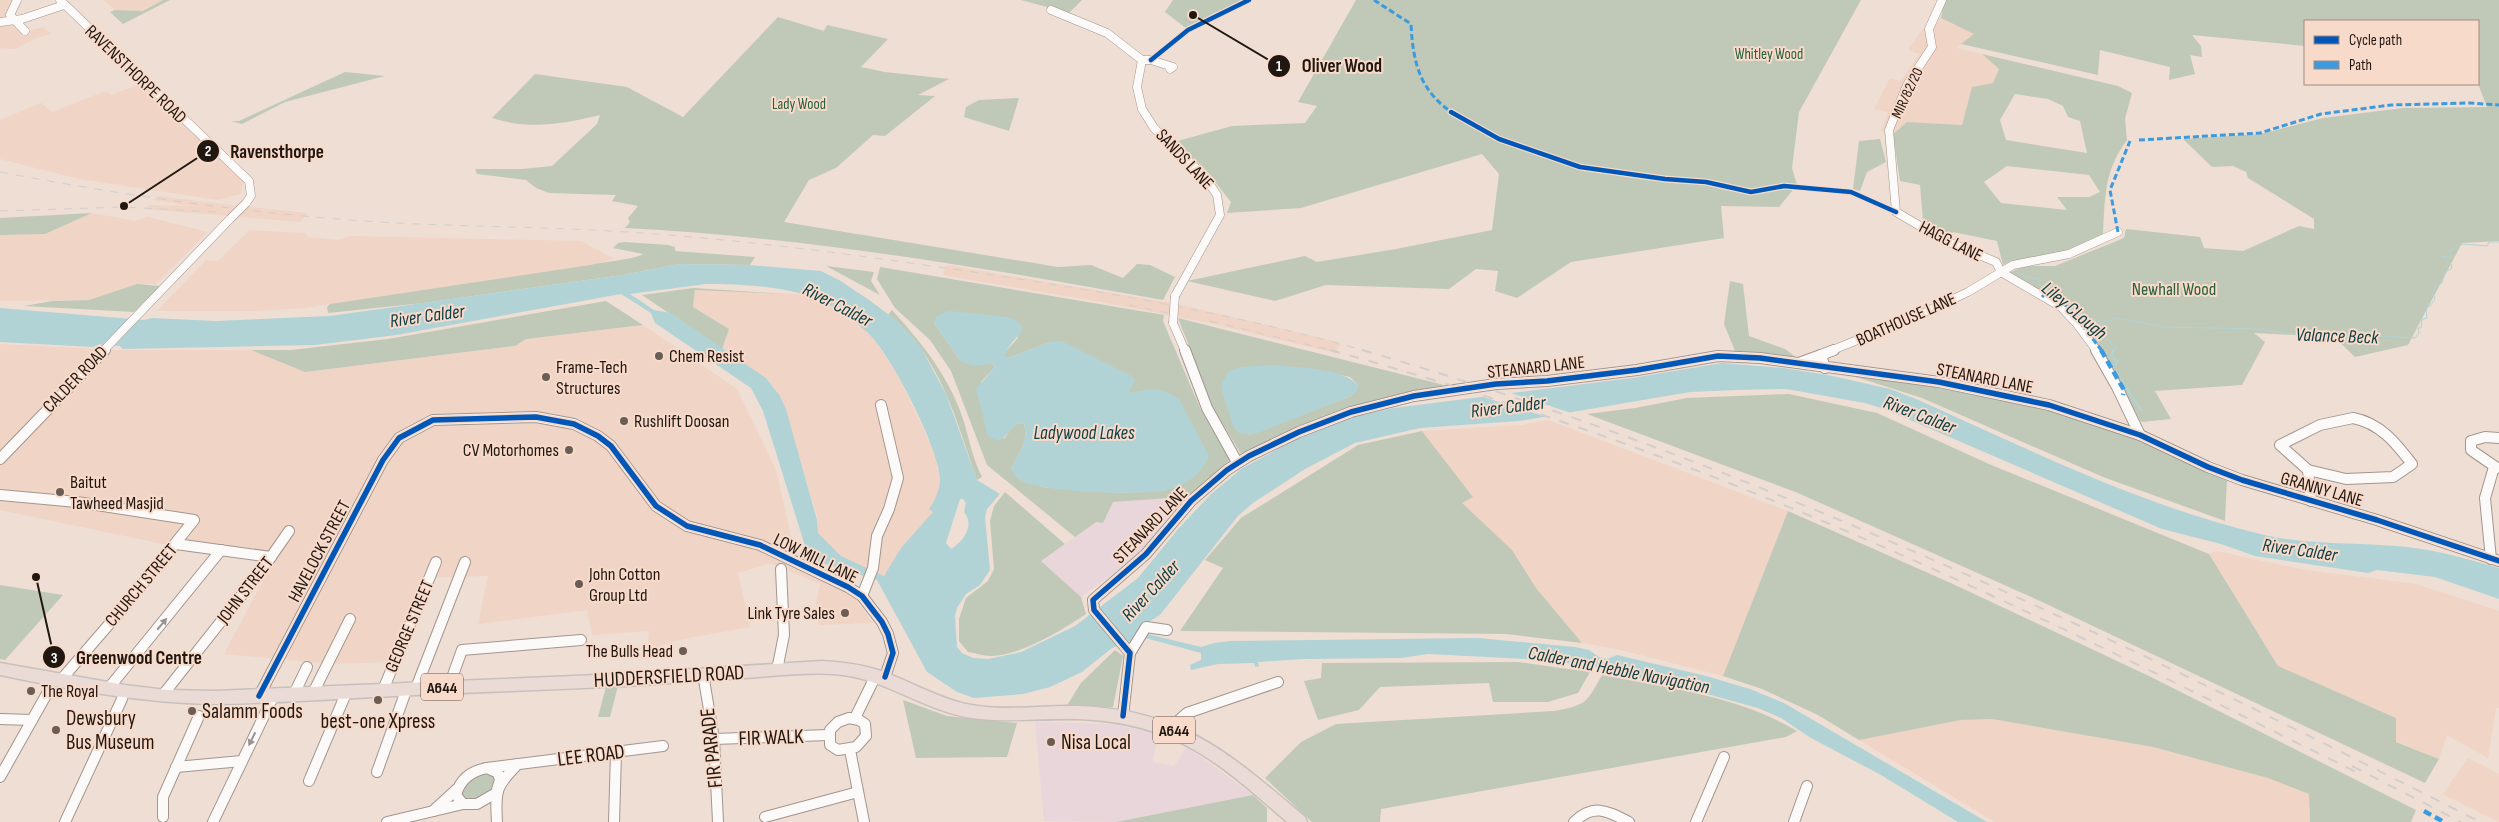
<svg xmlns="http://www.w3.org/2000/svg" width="2499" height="822" font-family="'Sofia Sans Condensed',sans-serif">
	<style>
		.commercial { fill: #e8d6db }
		.built { fill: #f0d4c5 }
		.green { fill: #c0c9b8; fill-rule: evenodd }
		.water { fill: #b2d3d5; fill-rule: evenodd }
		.pier { fill: #eeded4 }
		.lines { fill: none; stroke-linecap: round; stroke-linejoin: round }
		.stream-far1 { stroke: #b2d3d5; stroke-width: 1 }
		.stream { stroke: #b2d3d5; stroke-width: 2 }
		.minor-far1-casing { stroke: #a2968f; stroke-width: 9 }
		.minor-casing { stroke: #a2968f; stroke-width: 12 }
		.highway-casing { stroke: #c8c0bc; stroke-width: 3 }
		.minor-far1 { stroke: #fcfaf9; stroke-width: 8 }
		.minor { stroke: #fcfaf9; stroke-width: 10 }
		.highway { fill: #eadbd7; fill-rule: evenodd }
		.rail-far1 { stroke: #d3cecc; stroke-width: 1; stroke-dasharray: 8 8; stroke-linecap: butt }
		.rail { stroke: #d3cecc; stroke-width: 2; stroke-dasharray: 10 10; stroke-linecap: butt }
		.minor-bridge-casing { stroke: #a2968f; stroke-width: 9; stroke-linecap: butt }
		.minor-bridge { stroke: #fcfaf9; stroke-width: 8 }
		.quiet-far1 { stroke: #3c9ade; stroke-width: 3; stroke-dasharray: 6 3; stroke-linecap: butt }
		.quiet { stroke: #3c9ade; stroke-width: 4.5; stroke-dasharray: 8 4.5; stroke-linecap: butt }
		.cycleway-far1-casing { stroke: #f8daca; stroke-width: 7 }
		.cycleway-casing { stroke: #f8daca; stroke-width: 9 }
		.cycleway-far1 { stroke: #0057b8; stroke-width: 4.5 }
		.cycleway { stroke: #0057b8; stroke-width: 5.5 }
		.oneway { fill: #999491 }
		.poi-dot { fill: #695d55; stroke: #f8daca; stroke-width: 2 }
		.labels { text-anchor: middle; stroke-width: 4; stroke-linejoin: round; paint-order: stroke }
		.far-park-label { font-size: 15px; fill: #26603c; stroke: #f8daca }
		.far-street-label { font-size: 15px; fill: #211711; stroke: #f8daca }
		.shield { fill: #f8daca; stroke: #625248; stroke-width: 1 }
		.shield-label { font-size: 16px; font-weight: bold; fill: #211711 }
		.street-label { font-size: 18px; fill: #211711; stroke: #f8daca }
		.park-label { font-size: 18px; fill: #26603c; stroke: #f8daca }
		.poi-label { font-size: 18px; fill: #211711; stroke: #f8daca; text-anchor: start }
		.water-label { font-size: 19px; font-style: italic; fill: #0e4046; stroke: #f8daca }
		.near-street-label { font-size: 21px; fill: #211711; stroke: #f8daca }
		.near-poi-label { font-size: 21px; fill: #211711; stroke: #f8daca; text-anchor: start }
		.leader { fill: none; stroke: #211711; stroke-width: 2 }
		.callout-dot { fill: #211711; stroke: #f8daca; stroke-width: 2 }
		.mark-label { font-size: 15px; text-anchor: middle; font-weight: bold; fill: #fff }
		.callout-label { font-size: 19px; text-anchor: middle; font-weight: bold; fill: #211711; stroke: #f8daca; stroke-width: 4; stroke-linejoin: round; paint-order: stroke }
	</style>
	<rect width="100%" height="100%" fill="#eeded4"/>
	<g class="commercial">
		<path d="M 1170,498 L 1176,511 L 1139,554 L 1081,597 L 1041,561 L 1096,522 L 1113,502 Z"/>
		<path d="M 1035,722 L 1110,724 L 1158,733 L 1153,762 L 1174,766 L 1187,747 L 1253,795 L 1116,822 L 1044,821 Z"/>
	</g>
	<g class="built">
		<path d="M 0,0 L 17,0 L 10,15 L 26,32 L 43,27 L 51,34 L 36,38 L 15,49 L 0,48 Z"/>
		<path d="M 104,0 L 163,0 L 143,11 L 115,10 Z"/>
		<path d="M 1941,18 L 1975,34 L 1957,48 L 1982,54 L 1999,69 L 1993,83 L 1972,87 L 1962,125 L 1907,122 L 1893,134 L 1881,131 L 1888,112 L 1874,109 L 1890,78 L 1900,81 L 1920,54 L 1908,50 L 1922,30 Z"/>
		<path d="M 145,82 L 245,177 L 240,194 L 219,200 L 79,179 L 0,159 L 0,120 L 41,103 L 52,112 L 106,91 L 111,95 Z"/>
		<path d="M 158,196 L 229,205 L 308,213 L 300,222 L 146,209 L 149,205 L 194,206 L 153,200 Z"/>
		<path d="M 92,213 L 135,221 L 148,217 L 208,232 L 156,284 L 137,284 L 89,300 L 0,301 L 0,235 L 45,234 Z"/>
		<path d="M 250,230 L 304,233 L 309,237 L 338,240 L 350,236 L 581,241 L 614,259 L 590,265 L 305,308 L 256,311 L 157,311 L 206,260 L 218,261 Z"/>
		<path d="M 946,265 L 1177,304 L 1341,343 L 1335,353 L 1214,324 L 1107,303 L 943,275 Z"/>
		<path d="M 695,290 L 799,294 L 819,300 L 834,308 L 868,332 L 884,354 L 899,378 L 924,430 L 937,460 L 937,469 L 942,476 L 933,513 L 883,576 L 841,556 L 818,533 L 818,520 L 783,401 L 770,382 L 722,349 L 729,329 L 693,307 Z"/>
		<path d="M 643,325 L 737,389 L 776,470 L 792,541 L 806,571 L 855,597 L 873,623 L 819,625 L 816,603 L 820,584 L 770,563 L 738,573 L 750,627 L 683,639 L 647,650 L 649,631 L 592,635 L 587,610 L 478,624 L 488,576 L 449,577 L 423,579 L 387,662 L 333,664 L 224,654 L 275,558 L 192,550 L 0,510 L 0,344 L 117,350 L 252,350 L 305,372 L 515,346 L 526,339 Z"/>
		<path d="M 1548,420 L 1788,511 L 1723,676 L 1617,649 L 1582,643 L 1536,588 L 1512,550 L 1461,503 L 1473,497 L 1422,431 L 1521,425 Z"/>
		<path d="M 2216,551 L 2305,570 L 2416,584 L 2499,611 L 2499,708 L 2496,708 L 2488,758 L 2447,735 L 2439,759 L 2396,741 L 2396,718 L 2278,666 L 2209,554 Z"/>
		<path d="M 1992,719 L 2153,747 L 2268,778 L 2309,794 L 2310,822 L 1995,822 L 1859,740 L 1961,720 Z"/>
		<path d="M 2468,758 L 2499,774 L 2499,822 L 2443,794 Z"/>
	</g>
	<g class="green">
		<path d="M 163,0 L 170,0 L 123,24 L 110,12 L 115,10 L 143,11 Z"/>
		<path d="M 1021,0 L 1082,0 L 1069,13 Z"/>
		<path d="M 1173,0 L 1252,0 L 1187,29 L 1165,12 Z"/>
		<path d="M 1356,0 L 1861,0 L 1799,112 L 1792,168 L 1797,185 L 1779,207 L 1721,206 L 1724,238 L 1571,262 L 1517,298 L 1495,291 L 1498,271 L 1476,269 L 1449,289 L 1326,285 L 1275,301 L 1187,281 L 1305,256 L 1317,262 L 1396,249 L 1492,230 L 1499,174 L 1482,154 L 1301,208 L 1227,213 L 1231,202 L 1204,168 L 1174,142 L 1232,126 L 1305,123 L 1317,106 L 1298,102 Z"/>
		<path d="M 1944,0 L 2499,0 L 2499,241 L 2462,243 L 2408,345 L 2355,357 L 2334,337 L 2254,333 L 2265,342 L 2242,385 L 2155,391 L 2171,419 L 2141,422 L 2099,349 L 2067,308 L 2008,273 L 2026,266 L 2055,266 L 2124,238 L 2126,229 L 2200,237 L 2204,248 L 2243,251 L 2299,226 L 2314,229 L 2314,219 L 2248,178 L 2246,172 L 2233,166 L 2212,167 L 2183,139 L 2261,134 L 2323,118 L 2403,108 L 2487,107 L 2478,84 L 2478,21 L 2305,21 L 2305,46 L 2192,35 L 2201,46 L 2202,57 L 2190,55 L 2195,74 L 2169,80 L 2170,67 L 2100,50 L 2098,75 L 1961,44 L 1974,34 L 1941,18 Z"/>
		<path d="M 778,17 L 824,31 L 827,25 L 888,39 L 861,67 L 885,72 L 949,79 L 918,95 L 935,96 L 885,136 L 873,135 L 836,168 L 809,180 L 784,222 L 1058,267 L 1091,265 L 1123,278 L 1137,264 L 1150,265 L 1175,277 L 1163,300 C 985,268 806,237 625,228 L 630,222 L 628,218 L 638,206 L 612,201 L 616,195 L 549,193 L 536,188 L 526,180 L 477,174 L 475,169 L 522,169 L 552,166 L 597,124 L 600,115 C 563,124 529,130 492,118 L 535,74 L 627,87 L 683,117 Z"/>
		<path d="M 1982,54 L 2118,86 L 2132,93 L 2125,119 L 2127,140 C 2104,171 2105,197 2103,234 L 2063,253 L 2011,261 L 2003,265 L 1997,241 L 1953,232 L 1949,239 L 1923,221 L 1920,185 L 1900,181 L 1893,134 L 1907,122 L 1962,125 L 1972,87 L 1993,83 L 1999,69 ZM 2015,94 L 2048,99 L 2063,106 L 2068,117 L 2080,121 L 2087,153 L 2006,140 L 2000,120 ZM 2007,166 L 2089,175 L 2100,192 L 2089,197 L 2057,197 L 2067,210 L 2001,203 L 1984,182 Z"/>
		<path d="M 345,72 L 385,76 L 285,102 L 242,124 L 231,121 L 239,121 Z"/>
		<path d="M 1019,98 L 1009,131 L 964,117 L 966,107 L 979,100 Z"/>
		<path d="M 1880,139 L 1886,162 L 1867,172 L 1860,191 L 1853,189 L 1859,141 Z"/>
		<path d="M 92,213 L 45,234 L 0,235 L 0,218 Z"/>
		<path d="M 625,242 L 668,245 L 675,247 L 675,251 L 755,257 L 750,265 L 679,264 L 623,275 L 423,303 L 328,313 L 327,307 L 330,304 L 590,265 C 601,262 637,259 643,254 L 613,248 L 618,243 Z"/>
		<path d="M 826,266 L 874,272 L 871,281 L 880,295 Z"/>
		<path d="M 880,267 L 1164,315 L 1163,321 L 1200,408 L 1230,460 L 1195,490 L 1176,511 L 1170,498 L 1113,502 L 1103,523 L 1096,522 L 1075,537 L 987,465 L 951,371 L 930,340 L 895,308 L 877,279 ZM 1007,317 L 1018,338 L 1005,352 L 1005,357 L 1008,358 L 1050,342 L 1127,394 L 1167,490 L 1120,493 L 1042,487 L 1011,468 C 1019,454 1029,440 1024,424 L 1020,423 L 1013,426 L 1004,439 L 981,382 L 995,367 L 992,364 L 960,360 L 934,323 Z"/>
		<path d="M 1730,281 L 1743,284 L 1749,336 L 1785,349 L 1798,359 L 1735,351 L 1724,324 Z"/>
		<path d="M 137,284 L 160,286 L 134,312 L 24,306 L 52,301 L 89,300 Z"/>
		<path d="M 693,288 L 787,294 L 695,290 L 693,307 L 729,329 L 722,349 L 642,295 Z"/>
		<path d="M 606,301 L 643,325 L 526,339 L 515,346 L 305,372 L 251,350 L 291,350 L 388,339 Z"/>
		<path d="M 892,310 C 919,340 944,370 959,408 C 968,430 971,456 982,477 L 977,480 C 957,423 940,353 888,315 Z"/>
		<path d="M 1178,318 L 1444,385 L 1361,405 L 1298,426 L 1241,454 L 1213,408 ZM 1318,370 L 1350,377 L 1358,385 L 1351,396 L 1248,435 Z"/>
		<path d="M 1856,377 C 1927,384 1999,396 2068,415 C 2123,430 2175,455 2227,478 L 2225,521 L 2103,477 L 1922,398 Z"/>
		<path d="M 1789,394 L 1877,413 L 1989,464 L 2209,554 L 2278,666 L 2396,718 L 2396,742 L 2439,759 L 2425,783 L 2040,601 L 1798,493 L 1587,414 L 1635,408 L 1687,398 Z"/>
		<path d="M 1422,431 L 1473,497 L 1462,503 L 1512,550 L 1536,588 L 1582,643 L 1506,634 L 1180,631 L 1223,568 L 1205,560 L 1241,518 L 1358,445 Z"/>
		<path d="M 1005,492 L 1065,544 L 1041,561 L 1081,597 L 1086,614 C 1062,630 1020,656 991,656 C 984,656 975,653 968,652 L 959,641 L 959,619 L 966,598 L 988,581 L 994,569 L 990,521 L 994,506 Z"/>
		<path d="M 1788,511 L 1953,584 L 2151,677 L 2416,810 L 2411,822 L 2310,822 L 2309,794 L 2268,778 L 2153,747 L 1992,719 L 1961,720 L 1859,740 L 1818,715 L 1762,689 L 1723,676 Z"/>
		<path d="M 0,585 L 63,595 L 5,660 L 0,659 Z"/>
		<path d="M 1115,650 L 1123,656 L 1113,707 L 1066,707 L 1081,683 Z"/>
		<path d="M 1518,662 L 1590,672 L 1578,693 L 1548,702 L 1493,702 L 1489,683 L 1380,687 L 1359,710 L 1318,720 L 1304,681 L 1321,678 L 1322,663 Z"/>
		<path d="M 1602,675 C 1668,688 1739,696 1797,731 L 1786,737 L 1381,809 L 1380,822 L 1312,822 L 1265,778 L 1301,742 L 1336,724 L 1554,711 C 1586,705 1586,704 1602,675 Z"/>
		<path d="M 618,686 L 610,717 L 598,717 L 606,687 Z"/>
		<path d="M 903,700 L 947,716 L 1017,723 L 1007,757 L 916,758 Z"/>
		<path d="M 493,769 L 498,788 L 468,806 L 457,789 L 460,783 Z"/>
		<path d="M 1253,795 L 1267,808 L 1267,822 L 1116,822 Z"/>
	</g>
	<g class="water">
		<path d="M 679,264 L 750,265 L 821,271 L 839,280 L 869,300 L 896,320 L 920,346 L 946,394 L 977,480 L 1000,494 L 987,509 L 985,518 L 990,570 L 980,585 L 966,594 L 957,608 L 955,616 L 957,647 L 962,653 L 973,658 L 988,659 L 1021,652 L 1075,626 L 1138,578 L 1179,528 L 1210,495 L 1241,469 L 1289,443 L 1344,419 L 1394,408 L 1632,378 L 1722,363 L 1783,368 L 1828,375 L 1890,389 L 1916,399 C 2030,450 2142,506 2264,535 C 2316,547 2370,541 2422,549 C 2448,553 2474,561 2499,568 L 2499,599 L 2435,577 L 2377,570 L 2368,573 L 2255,556 L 2221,544 L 2162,529 L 1887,410 L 1865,403 L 1786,389 L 1737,390 L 1690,392 L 1519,421 L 1420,428 L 1355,443 L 1305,469 L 1253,503 L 1238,516 L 1160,615 L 1142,626 L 1139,632 L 1201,647 L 1214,643 L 1230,641 L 1478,638 L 1575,647 L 1589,650 L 1599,657 L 1607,659 L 1617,655 L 1706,676 L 1750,689 L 1784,703 L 1987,822 L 1958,822 L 1881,775 L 1811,738 L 1781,718 L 1758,708 L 1656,680 L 1617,676 L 1601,668 L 1545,660 L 1428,654 L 1401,658 L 1304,659 L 1258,662 L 1259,666 L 1255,667 L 1254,663 L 1218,664 L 1191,670 L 1190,665 L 1201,660 L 1201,653 L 1138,636 L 1133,640 L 1112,648 L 1082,672 L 1050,687 L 1023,694 L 974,698 L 957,692 L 927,672 L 877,580 L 812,560 L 806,549 L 763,411 L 751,388 L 655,323 L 651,313 L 621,294 L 396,335 L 315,345 L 123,349 L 120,346 L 100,344 L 93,347 L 0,342 L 0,308 L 144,320 L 152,318 L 216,321 L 330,316 L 623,275 ZM 706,284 C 743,284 785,286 819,300 C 836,307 853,320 867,332 C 891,354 937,445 940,477 C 941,487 935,501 929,509 L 933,512 L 901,548 L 884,576 L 841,556 L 818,533 L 817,520 L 786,409 L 780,396 L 766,378 L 671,313 L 654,310 L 630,294 ZM 960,499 L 963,499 L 966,503 L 964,512 C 975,525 964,541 951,549 L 946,543 Z"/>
		<path d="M 949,311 L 1007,317 L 1017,321 L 1023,328 C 1019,337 1005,347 1005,357 L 1008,358 L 1050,342 L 1061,341 L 1131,376 L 1135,380 L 1128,393 L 1152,389 L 1164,391 L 1179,399 L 1209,456 C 1203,473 1184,487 1166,490 C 1140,496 1047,492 1024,482 C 1017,479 1014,475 1011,468 C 1019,454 1029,440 1024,424 L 1020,423 C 1011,427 1007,437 998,441 L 988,436 L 976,389 L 995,367 L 992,364 L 972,366 L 960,360 L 934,323 L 937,316 Z"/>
		<path d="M 1272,365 C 1296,368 1341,367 1358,385 L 1357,391 L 1351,396 L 1255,434 L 1241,434 L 1234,428 L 1223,394 L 1222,383 L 1229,371 L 1242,367 Z"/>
	</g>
	<path class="pier" d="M 1508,392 L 1574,414 L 1550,418 L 1477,395 Z"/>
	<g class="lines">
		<g class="stream-far1">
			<path d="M 2014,268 L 2026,277 L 2039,279 L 2038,283 L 2042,287 L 2076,308 L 2103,337 L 2117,347 L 2112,351"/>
			<path d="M 2087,320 L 2106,323 L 2115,318 L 2166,327 L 2258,329 L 2302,335 L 2309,333 L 2322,338 L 2354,338 L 2366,335 L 2415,338 L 2419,333 L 2418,328 L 2421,328 L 2422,319 L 2427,318 L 2426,307 L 2430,306 L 2435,299 L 2433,293 L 2436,286 L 2442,283 L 2445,272 L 2451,269 L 2452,265 L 2441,256 L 2452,258 L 2449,251 L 2463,244 L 2487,246 L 2489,242 L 2499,242"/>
		</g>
		<path class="stream" d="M 2114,350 L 2111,356 L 2118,362 L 2112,366 L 2141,410"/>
		<defs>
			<g id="minor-far1">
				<path d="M 17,0 L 10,15 L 25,31"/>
				<path d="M 60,0 L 249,181 L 251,196 L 246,203"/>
				<path d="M 1942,0 L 1929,29 L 1932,47 L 1907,85 L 1889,130 L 1896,212 L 1944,240 L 1996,262 L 2001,272 L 2061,307 L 2077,324 L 2097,351"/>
				<path d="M 1051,10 L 1107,33 L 1142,60 L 1137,87 L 1142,109 L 1154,128 L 1205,177 L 1217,195 L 1220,215 L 1175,296"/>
				<path d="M 1,22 L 22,19 L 64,5"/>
				<path d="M 1142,60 L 1151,60 L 1173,67 L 1170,69"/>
				<path d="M 1173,323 L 1185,351"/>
				<path d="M 103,351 L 230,219"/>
				<path d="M 1830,351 L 1917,316 L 1968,292 L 2013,265 L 2069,254 L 2118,232"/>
			</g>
			<g id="minor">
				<path d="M 1185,350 L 1207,408 L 1237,462"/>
				<path d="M 2096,350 L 2117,387 L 2140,435"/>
				<path d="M 1799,363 L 1821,355"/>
				<path d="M 1825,368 L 1821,355 L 1834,350"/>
				<path d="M 2353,418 C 2380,423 2396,443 2412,464 L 2393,477 L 2346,479 L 2308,470 L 2280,445 L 2320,425 Z"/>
				<path d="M 0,459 L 105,350"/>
				<path d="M 2497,468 L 2471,450 L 2471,441 L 2485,437 L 2499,438"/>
				<path d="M 2308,470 L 2311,501"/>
				<path d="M 0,495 L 77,502 L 194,520 L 124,607 L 60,681"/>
				<path d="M 176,544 L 271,557"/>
				<path d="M 2491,559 L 2485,498 L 2494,467"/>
				<path d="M 862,596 L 873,568 L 877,536 L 889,509 L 898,478 L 881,405"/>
				<path d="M 1130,653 L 1146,627 L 1167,630"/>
				<path d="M 777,670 L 784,635 L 781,569"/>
				<path d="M 703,674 L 714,739 L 718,822"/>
				<path d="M 449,686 L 462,650 L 581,640"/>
				<path d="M 416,688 L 465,562"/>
				<path d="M 108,689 L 221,550"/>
				<path d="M 383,690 L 436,562"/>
				<path d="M 313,693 L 350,619"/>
				<path d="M 294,694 L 307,667"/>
				<path d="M 162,696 L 264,567 L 289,531"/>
				<path d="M 259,696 L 383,460 L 399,438 L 433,420 L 536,417 L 574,424 L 598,436 L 611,446 L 656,506 L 687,526 L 760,545 L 848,587 L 862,596 L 882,622 L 888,634 L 893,653 L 885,677"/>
				<path d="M 1123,716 L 1130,653 L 1094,610 L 1093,600 L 1146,554 L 1191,501 L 1227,470 L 1249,456 L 1299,432 L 1351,412 L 1414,396 L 1496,384 L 1547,381 L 1637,370 L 1718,356 L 1760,358 L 1939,382 L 2049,405 L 2140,435 L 2208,467 L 2242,480 L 2377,520 L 2499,561"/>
				<path d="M 849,718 L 859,720 L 865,724 L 866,736 L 856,747 L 838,750 L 830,745 L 830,730 L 838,722 Z"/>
				<path d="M 855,718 L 876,675"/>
				<path d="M 0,719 L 32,720"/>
				<path d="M 1170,728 L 1187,713 L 1278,682"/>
				<path d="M 714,739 L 829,735"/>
				<path d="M 850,750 L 864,822"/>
				<path d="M 176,767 L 242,761"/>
				<path d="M 487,768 L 663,746"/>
				<path d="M 487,768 L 498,773 L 500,780 L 496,793 L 477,804 L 463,804 L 456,795 C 460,779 471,771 487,768 Z"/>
				<path d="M 377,772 L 407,688"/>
				<path d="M 0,777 L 49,690"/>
				<path d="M 309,781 L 347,691"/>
				<path d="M 433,811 L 457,789"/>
				<path d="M 163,817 L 163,797 L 199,716"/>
				<path d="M 765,817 L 858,792"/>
				<path d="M 65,822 L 122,699"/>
				<path d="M 213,822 L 274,695"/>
				<path d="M 387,822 L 463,804"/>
				<path d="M 497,822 C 495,791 496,786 518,764"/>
				<path d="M 614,822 L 616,753"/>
				<path d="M 1574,822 C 1594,803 1607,811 1629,822"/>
				<path d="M 1696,822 L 1724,757"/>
				<path d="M 1794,822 L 1807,786"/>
			</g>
			<path id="highway" d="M 822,661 C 841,662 859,664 878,670 C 908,680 935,697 966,704 C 1002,712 1040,705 1076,706 C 1181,709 1228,752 1305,817 L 1307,822 L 1287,822 C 1217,761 1176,723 1078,719 C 1042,718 1007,723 972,718 C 923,711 884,677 834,674 C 804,672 775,676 745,678 C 706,681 667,683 628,686 C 550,690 472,692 394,696 C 334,699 275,703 215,704 C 142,703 72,690 0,675 L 0,663 L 125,685 L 166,690 L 215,691 L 598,675 Z"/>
		</defs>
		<use href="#minor-far1" class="minor-far1-casing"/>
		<use href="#minor" class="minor-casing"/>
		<use href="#highway" class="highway-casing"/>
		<use href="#minor-far1" class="minor-far1"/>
		<use href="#minor" class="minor"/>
		<use href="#highway" class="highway"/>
		<g class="rail-far1">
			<path d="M 0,172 C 116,194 233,211 350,220 C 443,227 535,226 627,232 C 750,240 872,257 993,275 C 1118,294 1244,316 1366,351"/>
			<path d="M 0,211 L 123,207 L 217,212"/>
			<path d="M 1129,305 L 1168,313"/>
			<path d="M 1210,321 L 1334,351"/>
		</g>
		<g class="rail">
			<path d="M 1330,350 C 1479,391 1626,441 1769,499 C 1970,580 2164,677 2358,773"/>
			<path d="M 1362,350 C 1752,463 2119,638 2480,822"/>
			<path d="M 2352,766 L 2461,822"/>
		</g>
		<defs>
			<g id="minor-bridge">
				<path d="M 230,219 L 246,203"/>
				<path d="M 1173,323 L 1175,296"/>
			</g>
		</defs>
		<use href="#minor-bridge" class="minor-bridge-casing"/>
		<use href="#minor-bridge" class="minor-bridge"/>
		<g class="quiet-far1">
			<path d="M 1374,0 L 1411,24 C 1413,64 1420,91 1454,114"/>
			<path d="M 2139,140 L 2260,133 L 2321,114 L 2391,105 L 2470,103 L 2499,105"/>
			<path d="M 2118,232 L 2110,190 L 2130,141"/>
			<path d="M 2042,297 L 2046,293 L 2068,307 L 2102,351"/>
		</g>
		<g class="quiet">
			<path d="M 2101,350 L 2124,390 L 2123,395"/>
			<path d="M 2424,811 L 2444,822"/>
		</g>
		<defs>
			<g id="cycleway-far1">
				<path d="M 1151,60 L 1188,30 L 1249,0"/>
				<path d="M 1451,112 L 1499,139 L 1580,167 L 1665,179 L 1706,182 L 1751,192 L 1784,186 L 1851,192 L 1896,212"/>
			</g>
			<g id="cycleway">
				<path d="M 259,696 L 383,460 L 399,438 L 433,420 L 536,417 L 574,424 L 598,436 L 611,446 L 656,506 L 687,526 L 760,545 L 848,587 L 862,596 L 882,622 L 888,634 L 893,653 L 885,677"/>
				<path d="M 1123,716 L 1130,653 L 1094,610 L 1093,600 L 1146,554 L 1191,501 L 1227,470 L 1249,456 L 1299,432 L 1351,412 L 1414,396 L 1496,384 L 1547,381 L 1637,370 L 1718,356 L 1760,358 L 1939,382 L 2049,405 L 2140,435 L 2208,467 L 2242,480 L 2377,520 L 2499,561"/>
			</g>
		</defs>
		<use href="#cycleway-far1" class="cycleway-far1-casing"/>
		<use href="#cycleway" class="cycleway-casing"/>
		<use href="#cycleway-far1" class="cycleway-far1"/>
		<use href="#cycleway" class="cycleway"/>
	</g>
	<defs><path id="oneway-solid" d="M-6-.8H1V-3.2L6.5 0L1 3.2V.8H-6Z" transform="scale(1.25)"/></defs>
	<g class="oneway">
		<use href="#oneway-solid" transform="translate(162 624) rotate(-50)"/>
		<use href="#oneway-solid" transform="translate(252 739) rotate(116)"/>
	</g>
	<g class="poi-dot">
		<circle cx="659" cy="356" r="5"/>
		<circle cx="546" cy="377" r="5"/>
		<circle cx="624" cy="421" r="5"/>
		<circle cx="569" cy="450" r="5"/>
		<circle cx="60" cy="492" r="5"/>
		<circle cx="579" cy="584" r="5"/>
		<circle cx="845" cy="613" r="5"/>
		<circle cx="683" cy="651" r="5"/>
		<circle cx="31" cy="691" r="5"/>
		<circle cx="378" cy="700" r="5"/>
		<circle cx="192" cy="711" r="5"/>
		<circle cx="56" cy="730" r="5"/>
		<circle cx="1051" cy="742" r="5"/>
	</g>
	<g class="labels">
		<g class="far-park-label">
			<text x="1769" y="59">Whitley Wood</text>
			<text x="799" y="109">Lady Wood</text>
		</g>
		<g class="far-street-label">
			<text transform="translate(1907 93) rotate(-65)" y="5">MIR/82/20</text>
		</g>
		<g class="shield">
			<rect x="421" y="673.5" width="42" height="27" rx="4"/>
			<rect x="1153" y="716.5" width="42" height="27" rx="4"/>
		</g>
		<g class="shield-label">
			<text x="442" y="693">A644</text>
			<text x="1174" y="736">A644</text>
		</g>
		<g class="street-label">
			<text transform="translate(136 74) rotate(44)" y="6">RAVENSTHORPE ROAD</text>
			<text transform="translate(1185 159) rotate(47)" y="6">SANDS LANE</text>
			<text transform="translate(1951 241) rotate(27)" y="6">HAGG LANE</text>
			<text transform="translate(1906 319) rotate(-24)" y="6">BOATHOUSE LANE</text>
			<text transform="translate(1536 367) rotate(-6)" y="6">STEANARD LANE</text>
			<text transform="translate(1985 378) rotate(11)" y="6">STEANARD LANE</text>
			<text transform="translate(75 379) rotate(-46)" y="6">CALDER ROAD</text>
			<text transform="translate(2322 489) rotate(16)" y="6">GRANNY LANE</text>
			<text transform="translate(1150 525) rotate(-46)" y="6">STEANARD LANE</text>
			<text transform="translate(319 551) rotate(-62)" y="6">HAVELOCK STREET</text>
			<text transform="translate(816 558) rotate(26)" y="6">LOW MILL LANE</text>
			<text transform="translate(141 585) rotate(-50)" y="6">CHURCH STREET</text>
			<text transform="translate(245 590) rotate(-52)" y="6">JOHN STREET</text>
			<text transform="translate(409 626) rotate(-67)" y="6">GEORGE STREET</text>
		</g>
		<g class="park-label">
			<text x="2174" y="295">Newhall Wood</text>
		</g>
		<g class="poi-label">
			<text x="669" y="362">Chem Resist</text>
			<text x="556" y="373">Frame-Tech<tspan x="556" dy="21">Structures</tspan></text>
			<text x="634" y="427">Rushlift Doosan</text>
			<text x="559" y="456" text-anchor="end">CV Motorhomes</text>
			<text x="70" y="488">Baitut<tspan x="70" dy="21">Tawheed Masjid</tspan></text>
			<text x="589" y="580">John Cotton<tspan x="589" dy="21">Group Ltd</tspan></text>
			<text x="835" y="619" text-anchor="end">Link Tyre Sales</text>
			<text x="673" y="657" text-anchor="end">The Bulls Head</text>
			<text x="41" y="697">The Royal</text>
		</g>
		<g class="water-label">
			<text transform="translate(838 304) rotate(27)" y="7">River Calder</text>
			<text transform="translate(2075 310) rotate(40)" y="7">Liley CLough</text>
			<text transform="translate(427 315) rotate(-8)" y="7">River Calder</text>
			<text transform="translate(2337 335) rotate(2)" y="7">Valance Beck</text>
			<text transform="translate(1508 406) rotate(-7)" y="7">River Calder</text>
			<text transform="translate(1920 414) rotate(21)" y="7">River Calder</text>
			<text x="1084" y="439">Ladywood Lakes</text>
			<text transform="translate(2300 549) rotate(8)" y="7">River Calder</text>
			<text transform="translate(1150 590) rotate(-47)" y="7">River Calder</text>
			<text transform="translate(1619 669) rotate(11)" y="7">Calder and Hebble Navigation</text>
		</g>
		<g class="near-street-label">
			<text transform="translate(669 676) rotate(-3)" y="7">HUDDERSFIELD ROAD</text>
			<text transform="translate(771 737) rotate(-2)" y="7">FIR WALK</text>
			<text transform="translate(711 748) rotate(-96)" y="7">FIR PARADE</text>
			<text transform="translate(591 755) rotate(-7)" y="7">LEE ROAD</text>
		</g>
		<g class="near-poi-label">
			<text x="202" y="718">Salamm Foods</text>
			<text x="66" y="725">Dewsbury<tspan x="66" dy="24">Bus Museum</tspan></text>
			<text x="378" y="728" text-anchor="middle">best-one Xpress</text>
			<text x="1061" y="749">Nisa Local</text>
		</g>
	</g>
	<path class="leader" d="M1193 15L1279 66M124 206L208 151M36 577L54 657"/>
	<g class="callout-dot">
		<circle cx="1193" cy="15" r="5"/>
		<circle cx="124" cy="206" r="5"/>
		<circle cx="36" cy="577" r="5"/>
		<circle cx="1279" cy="66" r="12"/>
		<circle cx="208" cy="151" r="12"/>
		<circle cx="54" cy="657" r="12"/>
	</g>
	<g class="mark-label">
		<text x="1279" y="71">1</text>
		<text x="208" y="156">2</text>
		<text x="54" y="663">3</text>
	</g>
	<g class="callout-label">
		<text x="1342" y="72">Oliver Wood</text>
		<text x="277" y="158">Ravensthorpe</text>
		<text x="139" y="664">Greenwood Centre</text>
	</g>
	<rect x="2304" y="20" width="175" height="65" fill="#f8daca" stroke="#a28c80"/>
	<rect x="2314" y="36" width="25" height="8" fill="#0057b8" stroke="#a28c80"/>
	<text x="2349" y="45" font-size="15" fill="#211711">Cycle path</text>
	<rect x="2314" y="61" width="25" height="8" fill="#3c9ade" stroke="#a28c80"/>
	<text x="2349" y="70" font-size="15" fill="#211711">Path</text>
</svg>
